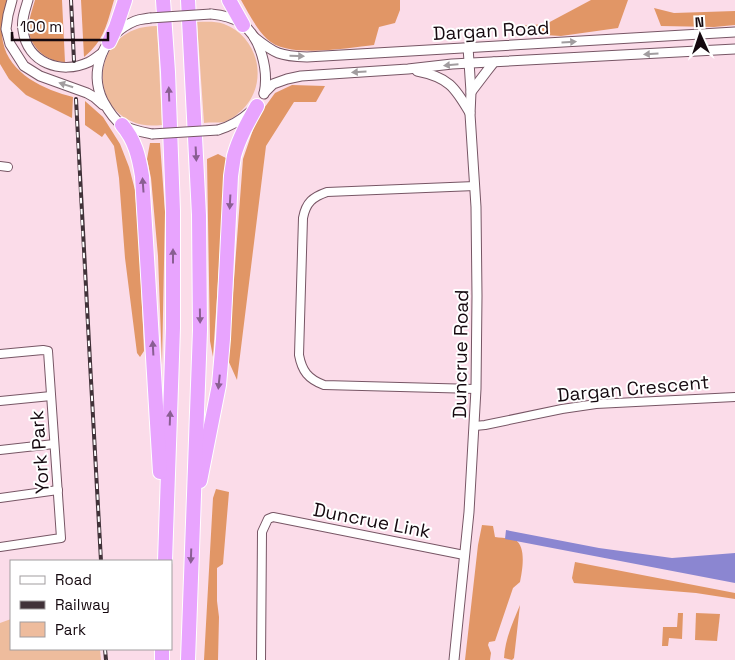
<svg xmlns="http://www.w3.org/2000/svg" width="735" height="660" font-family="'Space Grotesk',sans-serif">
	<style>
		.green { fill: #eebc9d }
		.forest { fill: #e19666 }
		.water { fill: #8b86d1 }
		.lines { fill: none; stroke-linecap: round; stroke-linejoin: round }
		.minor-casing { stroke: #775665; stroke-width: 10 }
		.tertiary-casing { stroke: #775665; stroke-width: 11 }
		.motorway-casing { stroke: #fff; stroke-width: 16 }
		.minor { stroke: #fff; stroke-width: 8 }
		.tertiary { stroke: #fff; stroke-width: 9 }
		.motorway { stroke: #e8a4fe; stroke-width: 14 }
		.rail-casing { stroke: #413239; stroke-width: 4 }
		.rail { stroke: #fff; stroke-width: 2; stroke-dasharray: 5.5; stroke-linecap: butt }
		.tertiary-bridge-casing { stroke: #775665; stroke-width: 11; stroke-linecap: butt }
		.tertiary-bridge { stroke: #fff; stroke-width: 9 }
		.oneway { fill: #a19d9f }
		.oneway2 { fill: #895e92 }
		.labels { text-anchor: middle; stroke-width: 4; stroke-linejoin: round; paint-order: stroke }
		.street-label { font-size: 19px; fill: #15090f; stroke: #fff }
	</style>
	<rect width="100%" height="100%" fill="#fbdce9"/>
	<g class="green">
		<path d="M 197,22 C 206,22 215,21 224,24 C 259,37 269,83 243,109 C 238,114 231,120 224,122 C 218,123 210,122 204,123 Z"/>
		<path d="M 157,26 L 162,125 C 151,126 141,126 131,121 C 92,103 94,46 134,30 C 141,27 149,26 157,26 Z"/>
		<path d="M 11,619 L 11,649 L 100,649 L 101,660 L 0,660 L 0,623 Z"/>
	</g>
	<g class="forest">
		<path d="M 0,0 L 7,0 C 4,13 0,29 3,42 C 9,74 45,90 73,97 L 72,118 L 26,95 L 9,79 L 0,64 Z"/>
		<path d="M 35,0 L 62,0 L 65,62 C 45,62 26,44 29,23 C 30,15 33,7 35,0 Z"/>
		<path d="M 81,0 L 114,0 C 107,24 104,41 84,57 Z"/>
		<path d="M 241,0 L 400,0 L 400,10 L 395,23 L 379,27 L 374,45 C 347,48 287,59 267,39 C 256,28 249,14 241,0 Z"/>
		<path d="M 591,0 L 628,0 L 618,28 L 561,36 L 527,34 L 517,26 L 546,24 Z"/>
		<path d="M 654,8 L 674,13 L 735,11 L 735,25 L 714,27 L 661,26 Z"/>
		<path d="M 292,85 L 325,86 L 316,102 L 294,102 L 266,146 L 237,380 L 228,360 L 243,159 L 257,118 L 275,93 Z"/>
		<path d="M 85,101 L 103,117 L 120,144 L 129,167 L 135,190 L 139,244 L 143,327 L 144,351 L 140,357 L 137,353 L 125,258 L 119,178 L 114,146 L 105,133 L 102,137 L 85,125 Z"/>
		<path d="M 150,143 L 160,143 L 165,212 L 162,365 L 158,256 L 151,178 L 147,159 Z"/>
		<path d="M 218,154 L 228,159 L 223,206 L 213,357 L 210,341 L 207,159 Z"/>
		<path d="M 216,489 L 229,492 L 223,564 L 217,568 L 217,601 L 219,617 L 218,660 L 204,660 L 213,498 Z"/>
		<path d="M 482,525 L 493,526 L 495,537 C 501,538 509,538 515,540 C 527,546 522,572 520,582 L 513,588 L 495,641 L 489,642 L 488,645 L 491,653 L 490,660 L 465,660 L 478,545 Z"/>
		<path d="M 575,562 L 735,593 L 735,599 L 696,593 L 574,583 L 572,578 Z"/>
		<path d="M 520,605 L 514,658 L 512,660 L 504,658 C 505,639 513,622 520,605 Z"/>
		<path d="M 678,613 L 683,613 L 682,639 L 669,638 L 668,646 L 662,646 L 663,627 L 677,627 Z"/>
		<path d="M 696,613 L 720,614 L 717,641 L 695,640 Z"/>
	</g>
	<path class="water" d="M 506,530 L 599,548 L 672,558 L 735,553 L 735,583 L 505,539 Z"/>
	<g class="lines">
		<defs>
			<g id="minor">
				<path d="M 0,166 L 8,167"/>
				<path d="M 475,186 L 327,192 C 313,197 306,202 303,218 L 299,355 C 302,371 308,379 324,385 L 476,389"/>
				<path d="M 0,354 L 43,350 L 48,351 L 61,538 L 0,547"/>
				<path d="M 0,401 L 51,396"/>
				<path d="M 475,426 L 485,425 L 562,409 L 596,404 L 735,397"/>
				<path d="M 0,450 L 54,444"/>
				<path d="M 0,498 L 58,490"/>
				<path d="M 261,660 L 262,532 L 268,519 L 273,517 L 464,555"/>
			</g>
			<g id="tertiary">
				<path d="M 12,0 L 8,15 L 6,29 L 10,44 L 24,66 L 40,76 L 87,93 L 94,97 L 103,105"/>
				<path d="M 28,0 C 25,10 21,20 23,30 C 27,63 61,75 89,62 C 93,60 98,56 102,53"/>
				<path d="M 211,14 C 222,15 232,17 241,23 C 261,37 269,71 264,94"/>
				<path d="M 150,18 C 145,19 140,19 135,21 C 104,34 88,70 103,101 C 108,110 114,120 122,125 C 131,130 142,132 152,134"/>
				<path d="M 254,37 C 275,54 280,56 307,57 L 735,32"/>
				<path d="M 417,71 C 448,77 455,87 470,113"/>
				<path d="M 471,92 L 487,71 L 494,62"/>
				<path d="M 264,93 L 273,84 L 287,79 L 301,76 L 408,69 L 452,64 L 735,49"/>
				<path d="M 218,130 C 231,126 240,121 250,112"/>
				<path d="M 454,660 L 469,512 L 476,389 L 477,296 L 476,207 L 470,114 L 471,92 L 468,47"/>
			</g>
			<g id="motorway">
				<path d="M 163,0 L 168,72 L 173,211 L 173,328 L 165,561"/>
				<path d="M 229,0 L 243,25"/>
				<path d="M 109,42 L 116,27 L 125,0"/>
				<path d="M 122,125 C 135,140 139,157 142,176 L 160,472"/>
				<path d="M 200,481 L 219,385 L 223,339 L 231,176 C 232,169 233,162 234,156 C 239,138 248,122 257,106"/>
				<path d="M 162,660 L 162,649"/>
				<path d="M 188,660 L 200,330 L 199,215 L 188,0"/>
			</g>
		</defs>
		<use href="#minor" class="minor-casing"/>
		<use href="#tertiary" class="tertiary-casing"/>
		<use href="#motorway" class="motorway-casing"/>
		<use href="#minor" class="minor"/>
		<use href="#tertiary" class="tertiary"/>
		<use href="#motorway" class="motorway"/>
		<defs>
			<g id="rail">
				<path d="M 71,0 L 74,61"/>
				<path d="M 76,99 C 83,253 93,407 101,561"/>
				<path d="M 105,649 L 106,660"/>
			</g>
		</defs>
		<use href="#rail" class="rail-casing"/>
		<use href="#rail" class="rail"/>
		<defs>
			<g id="tertiary-bridge">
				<path d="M 150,18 L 211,14"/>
				<path d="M 152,134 L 218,130"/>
			</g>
		</defs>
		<use href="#tertiary-bridge" class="tertiary-bridge-casing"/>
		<use href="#tertiary-bridge" class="tertiary-bridge"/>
	</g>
	<defs><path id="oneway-solid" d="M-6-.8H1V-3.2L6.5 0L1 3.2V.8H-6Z" transform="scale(1.25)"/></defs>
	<g class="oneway">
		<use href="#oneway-solid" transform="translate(569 42) rotate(-3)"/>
		<use href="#oneway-solid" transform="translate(651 54) rotate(177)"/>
		<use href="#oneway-solid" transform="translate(297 56) rotate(2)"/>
		<use href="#oneway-solid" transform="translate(451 65) rotate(175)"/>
		<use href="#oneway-solid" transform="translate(359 72) rotate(177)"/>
		<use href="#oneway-solid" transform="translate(66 85) rotate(-163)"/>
	</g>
	<g class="oneway2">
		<use href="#oneway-solid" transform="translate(169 94) rotate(-92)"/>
		<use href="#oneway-solid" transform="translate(196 154) rotate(87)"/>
		<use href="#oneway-solid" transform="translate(143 185) rotate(-94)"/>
		<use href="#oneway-solid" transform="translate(230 202) rotate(93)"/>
		<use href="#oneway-solid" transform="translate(173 256) rotate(-90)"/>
		<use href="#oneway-solid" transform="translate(200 316) rotate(89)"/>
		<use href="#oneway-solid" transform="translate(153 348) rotate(-93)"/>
		<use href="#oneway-solid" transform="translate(219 382) rotate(96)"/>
		<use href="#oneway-solid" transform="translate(170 418) rotate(-88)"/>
		<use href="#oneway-solid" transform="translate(191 556) rotate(92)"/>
	</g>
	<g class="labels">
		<g class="street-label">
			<text transform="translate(491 30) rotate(-3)" y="7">Dargan Road</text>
			<text transform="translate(460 354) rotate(-89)" y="7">Duncrue Road</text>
			<text transform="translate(633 388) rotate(-5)" y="7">Dargan Crescent</text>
			<text transform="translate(39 452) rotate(-94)" y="7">York Park</text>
			<text transform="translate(372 520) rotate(11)" y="7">Duncrue Link</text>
		</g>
	</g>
	<rect x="10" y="560" width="162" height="90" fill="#ffffff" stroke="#a19d9f"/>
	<rect x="20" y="576" width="25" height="8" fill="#ffffff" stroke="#a19d9f"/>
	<text x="55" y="585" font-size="15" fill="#15090f">Road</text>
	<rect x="20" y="601" width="25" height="8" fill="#413239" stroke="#a19d9f"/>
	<text x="55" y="610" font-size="15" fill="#15090f">Railway</text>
	<rect x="20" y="622" width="25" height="15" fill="#eebc9d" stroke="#a19d9f"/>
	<text x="55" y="635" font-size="15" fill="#15090f">Park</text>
	<g transform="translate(700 35) rotate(357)" stroke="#ffffff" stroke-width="4" paint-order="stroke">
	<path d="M0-4L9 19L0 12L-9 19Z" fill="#15090f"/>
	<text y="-8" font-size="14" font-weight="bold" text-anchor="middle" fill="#15090f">N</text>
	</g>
	<path d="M12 32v8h96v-8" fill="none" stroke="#15090f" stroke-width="2.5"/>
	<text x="20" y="32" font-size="15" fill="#15090f" stroke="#ffffff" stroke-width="4" paint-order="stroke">100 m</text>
</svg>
